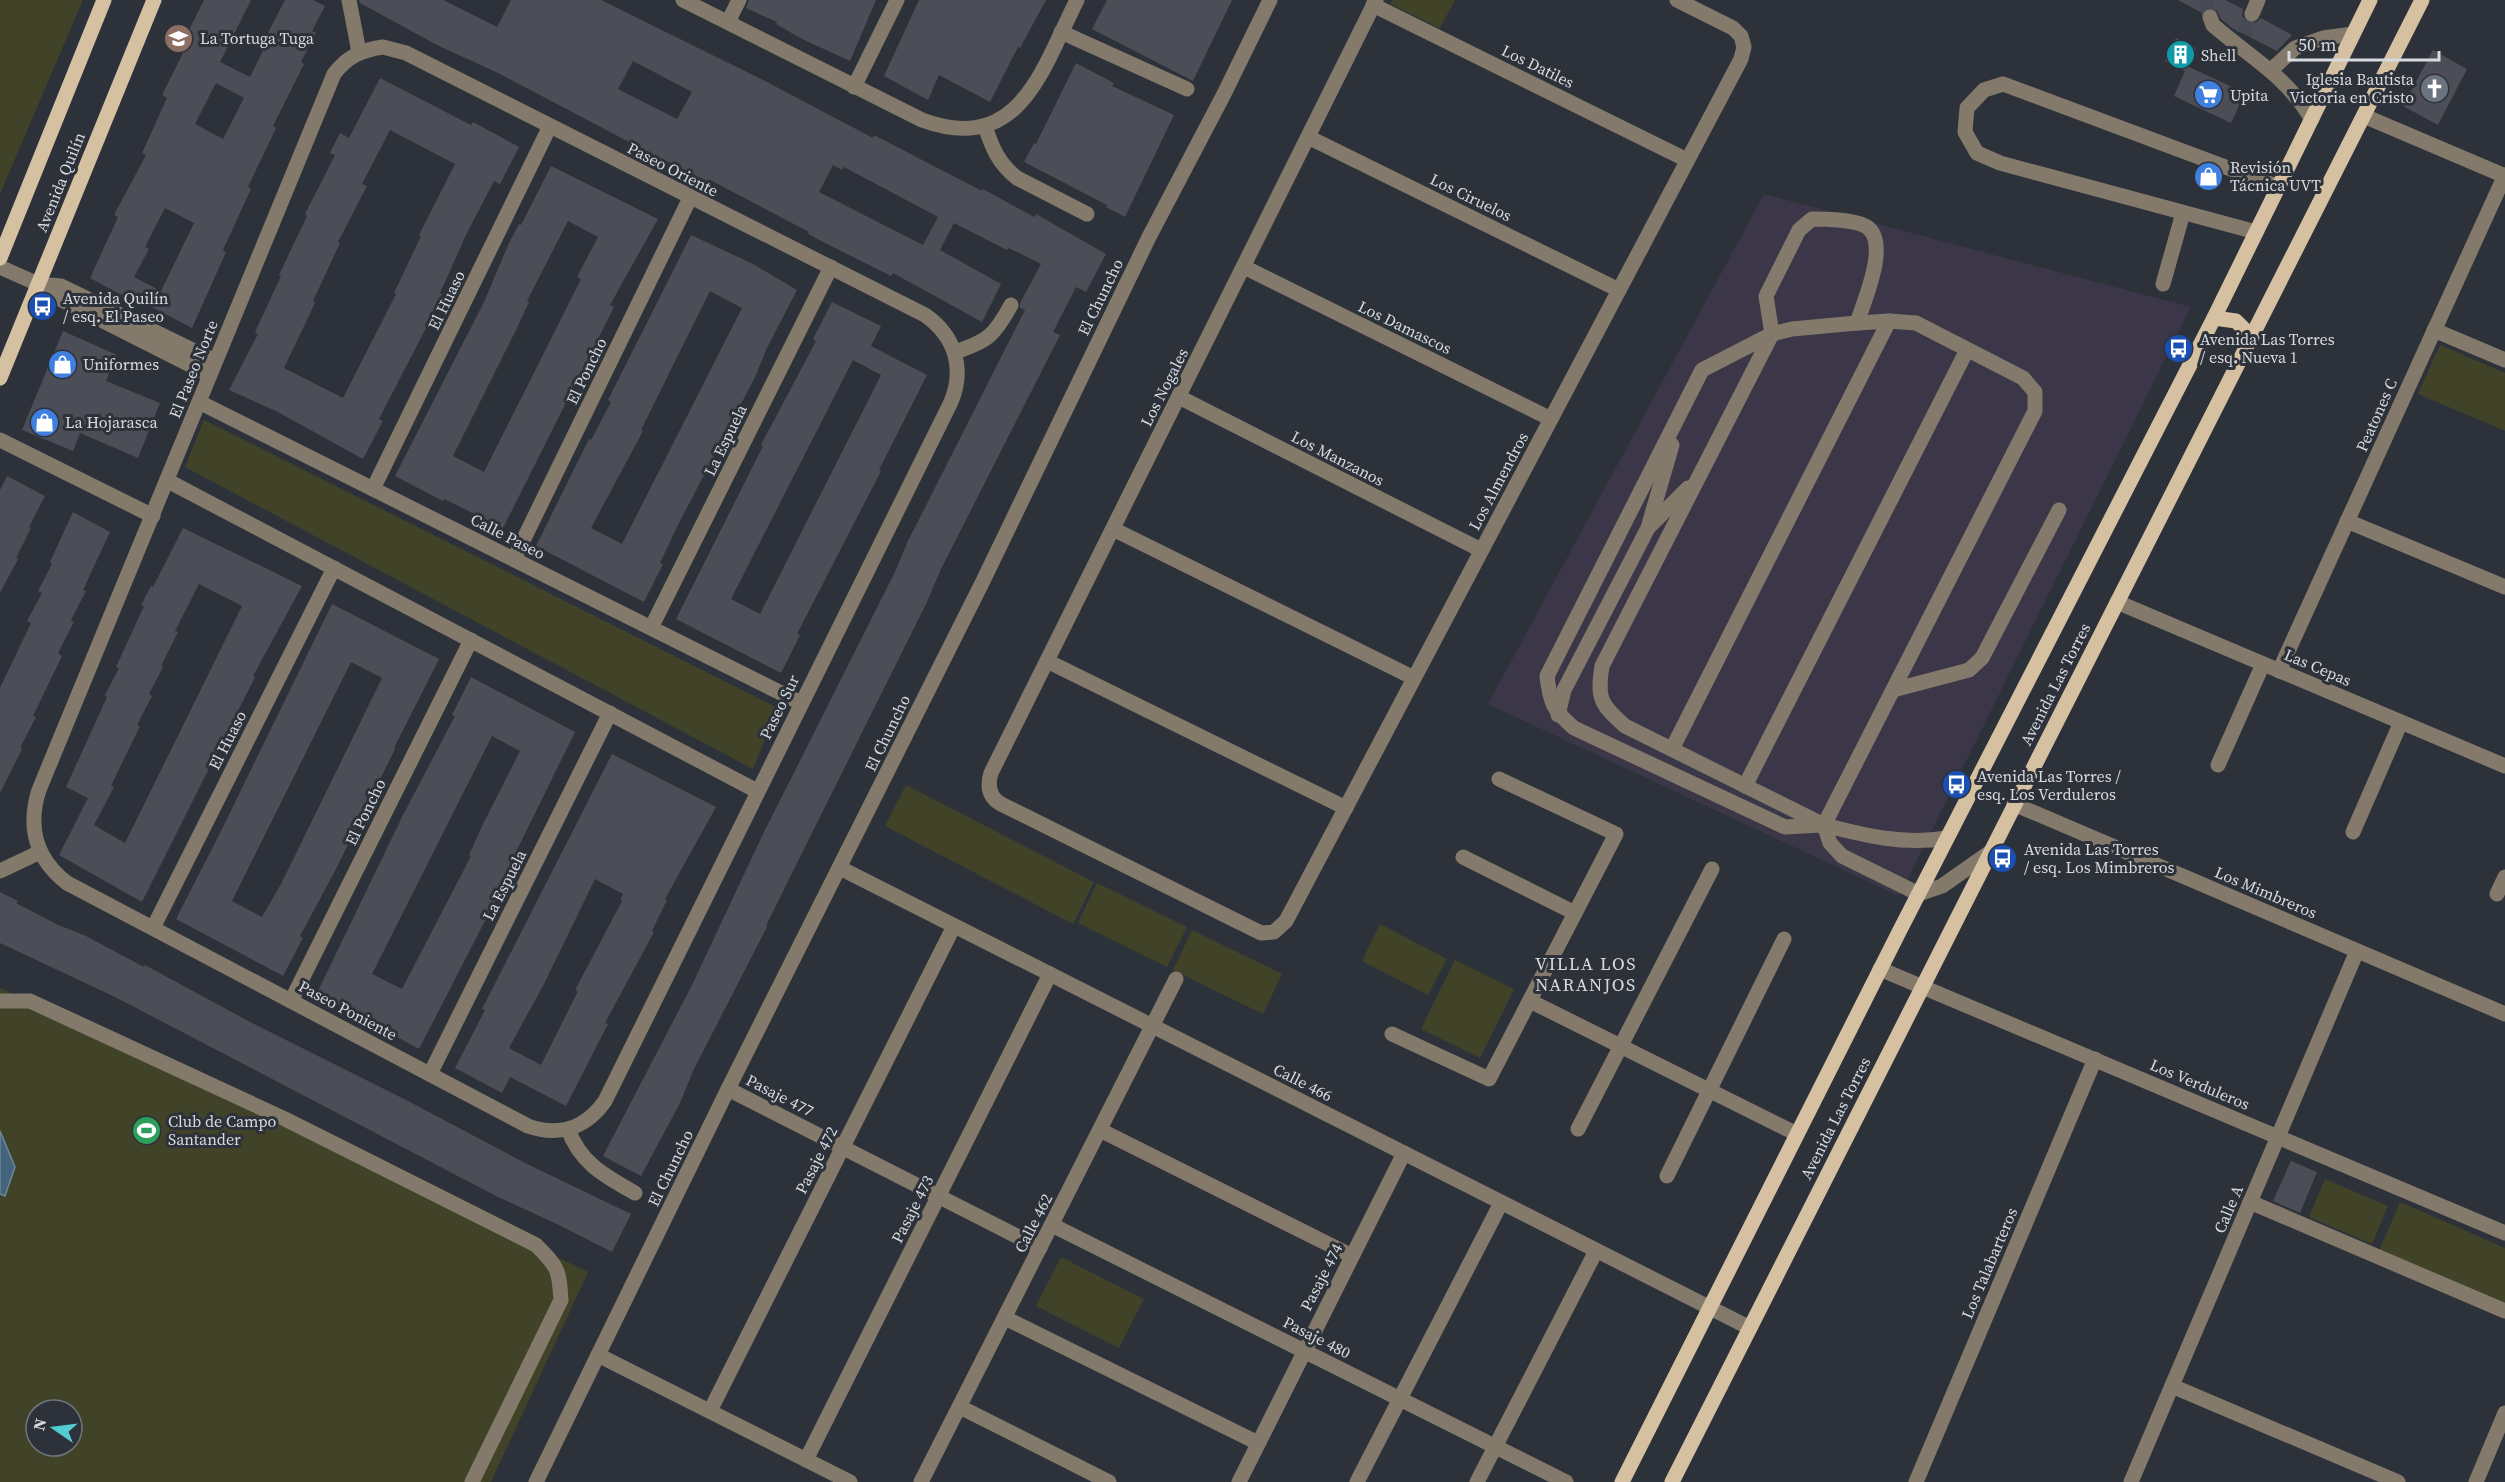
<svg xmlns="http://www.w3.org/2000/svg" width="2505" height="1482" font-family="'Source Serif 4',serif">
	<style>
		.industrial { fill: #3b3748 }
		.green { fill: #404328; fill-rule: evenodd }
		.water { fill: #42647d; stroke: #6f879a; stroke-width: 1.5 }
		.building { fill: #4c4d56; fill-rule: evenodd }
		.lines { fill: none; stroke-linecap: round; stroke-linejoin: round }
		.minor-tunnel { stroke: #464b53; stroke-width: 15; stroke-dasharray: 15 8; stroke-linecap: butt }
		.minor { stroke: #837a6b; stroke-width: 15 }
		.major { stroke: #d5c1a1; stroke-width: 15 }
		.labels { text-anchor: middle; stroke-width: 6; stroke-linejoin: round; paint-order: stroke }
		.poi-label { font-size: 16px; fill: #d7dadf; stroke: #2d323a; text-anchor: start }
		.street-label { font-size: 16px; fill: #d7dadf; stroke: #2d323a }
		.neighbourhood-label { font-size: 18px; letter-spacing: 1.5px; fill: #d7dadf; stroke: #2d323a }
	</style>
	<rect width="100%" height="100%" fill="#2d323a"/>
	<path class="industrial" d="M 1764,194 L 2191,307 L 1899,896 L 1488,704 Z"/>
	<g class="green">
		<path d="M 0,0 L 83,0 L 0,194 Z"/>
		<path d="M 1393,0 L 1455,0 L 1440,28 L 1390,4 Z"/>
		<path d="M 2440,345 L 2505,373 L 2505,431 L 2418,394 Z"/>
		<path d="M 204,420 L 778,708 L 753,769 L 185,467 Z"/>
		<path d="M 906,785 L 1094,882 L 1073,924 L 885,826 Z"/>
		<path d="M 1097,883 L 1187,927 L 1167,967 L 1078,923 Z"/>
		<path d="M 1380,924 L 1447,959 L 1428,995 L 1362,961 Z"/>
		<path d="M 1192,930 L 1282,974 L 1263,1014 L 1173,970 Z"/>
		<path d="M 1455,960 L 1514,989 L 1480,1058 L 1421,1029 Z"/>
		<path d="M 0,988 L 588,1272 L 491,1482 L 0,1482 ZM 36,1410 L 72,1410 L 72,1446 L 36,1446 Z"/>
		<path d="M 2325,1179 L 2388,1206 L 2372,1244 L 2309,1217 Z"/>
		<path d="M 2400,1202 L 2505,1248 L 2505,1304 L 2379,1251 Z"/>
		<path d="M 1061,1257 L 1144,1299 L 1119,1348 L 1036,1306 Z"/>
	</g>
	<path class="water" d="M 0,1131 L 15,1167 L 5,1196 L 0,1194 Z"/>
	<g class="building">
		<path d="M 204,0 L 251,0 L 220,62 L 250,77 L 271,34 L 268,33 L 285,0 L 313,0 L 325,6 L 312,31 L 316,33 L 301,62 L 304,64 L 273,126 L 276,128 L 248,187 L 251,189 L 223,250 L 226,252 L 192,328 L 129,295 L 127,298 L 90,278 L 118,217 L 114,215 L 146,155 L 142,153 L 167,98 L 162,95 L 193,33 L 189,30 ZM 216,83 L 244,98 L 223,139 L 195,124 ZM 165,208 L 194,223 L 161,291 L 134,277 L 149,249 L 145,247 Z"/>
		<path d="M 359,0 L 443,0 L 497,27 L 511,0 L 601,0 L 765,81 L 873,138 L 874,135 L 982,191 L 983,189 L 1034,217 L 1036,214 L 1106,254 L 1086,292 L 1076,287 L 1053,332 L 1060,335 L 940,571 L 927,602 L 796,865 L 766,926 L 767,927 L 694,1069 L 680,1103 L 641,1176 L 603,1156 L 692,985 L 762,836 L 895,572 L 907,543 L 1025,310 L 1020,308 L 1020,303 L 1041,264 L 1009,248 L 1007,250 L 954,223 L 940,250 L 1001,284 L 982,322 L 893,273 L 891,276 L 827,244 L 808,234 L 809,232 L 710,180 L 709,182 L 652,154 L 498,73 L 437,45 L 360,3 ZM 633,61 L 692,92 L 677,119 L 618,89 ZM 833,165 L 842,170 L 844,167 L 938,217 L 923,245 L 819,192 Z"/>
		<path d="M 749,0 L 876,0 L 850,61 L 802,39 L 776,24 L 777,22 L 746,8 Z"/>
		<path d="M 919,0 L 1046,0 L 1020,48 L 1018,47 L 990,102 L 939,75 L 928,100 L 884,76 Z"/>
		<path d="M 1107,0 L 1232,0 L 1193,81 L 1092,29 Z"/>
		<path d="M 2178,0 L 2225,0 L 2243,9 L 2242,16 L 2248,23 L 2254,24 L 2261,18 L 2292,35 L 2277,51 L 2232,28 L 2221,19 L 2216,9 L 2207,8 L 2202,13 Z"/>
		<path d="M 2176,38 L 2196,48 L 2187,66 L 2245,93 L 2231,123 L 2174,96 L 2185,71 L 2165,61 Z"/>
		<path d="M 2433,50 L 2467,69 L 2438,125 L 2403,106 Z"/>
		<path d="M 1076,63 L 1114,83 L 1112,86 L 1174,115 L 1125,217 L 1106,207 L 1107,205 L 1024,162 L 1034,143 L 1036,144 Z"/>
		<path d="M 380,78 L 471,125 L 473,122 L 519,147 L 500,184 L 494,181 L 466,235 L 440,293 L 442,294 L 425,325 L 427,326 L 379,419 L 383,421 L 363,459 L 276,411 L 229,390 L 258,334 L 255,332 L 281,276 L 279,275 L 307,216 L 305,214 L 335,155 L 330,153 L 340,133 L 349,138 ZM 390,130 L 455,164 L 419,235 L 421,236 L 394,293 L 396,294 L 343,398 L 284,368 L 315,303 L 313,301 L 340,243 L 338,242 L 367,186 L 362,184 Z"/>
		<path d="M 551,166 L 658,219 L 610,305 L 614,307 L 503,528 L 444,499 L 443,501 L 395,476 L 484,302 L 509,243 L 519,224 L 521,225 ZM 568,221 L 598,237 L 577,277 L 581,279 L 484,472 L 453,456 L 516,330 L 529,302 L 527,301 Z"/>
		<path d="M 691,235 L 753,264 L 797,290 L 767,348 L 755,377 L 678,525 L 660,563 L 663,564 L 644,602 L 536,546 L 589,439 L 591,440 L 611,402 L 608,400 ZM 710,291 L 742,308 L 622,544 L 591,528 L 643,431 L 641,430 Z"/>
		<path d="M 832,302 L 881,326 L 871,346 L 927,375 L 879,470 L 881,471 L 865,502 L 797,634 L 800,635 L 781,673 L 676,619 L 763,446 L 761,445 L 816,341 L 813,339 ZM 853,360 L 881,375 L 760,614 L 731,599 Z"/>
		<path d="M 63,331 L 117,355 L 106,381 L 160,403 L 138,458 L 80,433 L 73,451 L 22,430 Z"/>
		<path d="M 7,476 L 45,496 L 29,527 L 31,528 L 16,558 L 18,559 L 0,593 L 0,490 Z"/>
		<path d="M 73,512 L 110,532 L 83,590 L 86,591 L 71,620 L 74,622 L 58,653 L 62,656 L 33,716 L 36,717 L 20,748 L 22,749 L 0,793 L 0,688 L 31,623 L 27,621 L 42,593 L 38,591 L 52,564 L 50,562 Z"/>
		<path d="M 183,528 L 302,586 L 253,676 L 255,677 L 142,902 L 59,855 L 88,798 L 66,787 L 107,697 L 105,695 L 119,668 L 116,667 L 144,606 L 141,605 L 151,586 L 153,587 ZM 199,584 L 242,606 L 125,843 L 94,825 L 114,787 L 111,786 L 140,726 L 137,725 L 152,696 L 149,694 L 163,667 L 161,666 L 178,632 L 175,631 Z"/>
		<path d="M 332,604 L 439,659 L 394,748 L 395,749 L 335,871 L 300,936 L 303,938 L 283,976 L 176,919 L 220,833 ZM 351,662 L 382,678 L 282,882 L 262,917 L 232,901 Z"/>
		<path d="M 471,677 L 575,732 L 515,854 L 502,882 L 504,884 L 419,1049 L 317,993 L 403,815 L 455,716 L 452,715 ZM 492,736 L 520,751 L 483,824 L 469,855 L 471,856 L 402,989 L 372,974 Z"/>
		<path d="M 612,754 L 716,807 L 665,899 L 667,900 L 652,931 L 654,932 L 605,1023 L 608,1024 L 566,1106 L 510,1077 L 502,1093 L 455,1068 L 485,1010 L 482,1009 ZM 595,879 L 623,894 L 620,900 L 622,901 L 575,990 L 578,991 L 541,1065 L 509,1048 L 544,984 Z"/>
		<path d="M 0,892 L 18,901 L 16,903 L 56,924 L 86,936 L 144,967 L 145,965 L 250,1022 L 410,1102 L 525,1163 L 631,1214 L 612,1252 L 557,1224 L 496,1196 L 117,998 L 0,943 Z"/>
		<path d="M 2291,1161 L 2317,1172 L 2300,1213 L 2273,1201 Z"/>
	</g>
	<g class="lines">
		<g class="minor-tunnel">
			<path d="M 2206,0 L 2210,17"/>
			<path d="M 2244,34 L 2252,14"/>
		</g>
		<g class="minor">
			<path d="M 349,0 L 359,52"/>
			<path d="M 683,0 L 922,120 C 1020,156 1042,69 1077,0"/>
			<path d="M 1376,0 L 991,773 C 987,786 989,797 1001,804 L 1261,933 L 1274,932 L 1286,921 L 1741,59 L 1744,47 L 1741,36 L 1733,28 L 1677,0"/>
			<path d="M 1373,5 L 1687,160"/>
			<path d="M 2252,14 L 2258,0"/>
			<path d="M 2210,17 L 2213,25 C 2252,59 2284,74 2312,119"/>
			<path d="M 728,22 L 739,0"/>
			<path d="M 1061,32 L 1187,89"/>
			<path d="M 383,47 L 406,53 L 925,315 C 955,336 965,368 951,402 L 605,1101 C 586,1128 559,1137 528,1126 L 67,883 C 36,859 27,827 39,790 L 334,74 C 347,57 361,50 383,47 Z"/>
			<path d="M 2271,70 L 2295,48 L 2323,38 L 2353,34"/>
			<path d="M 854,87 L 897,0"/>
			<path d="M 2364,116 L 2505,176"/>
			<path d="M 985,126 C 992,148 999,164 1017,178 L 1087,214"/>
			<path d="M 1308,137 L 1619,290"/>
			<path d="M 2256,232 L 2000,163 L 1977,153 L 1965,132 L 1967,108 L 1984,90 L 2003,84 L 2279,187"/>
			<path d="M 0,267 L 38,284 L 56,297 L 210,375"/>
			<path d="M 1244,267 L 1551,419"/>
			<path d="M 38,284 L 61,286 L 215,361"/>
			<path d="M 2163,284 L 2183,213"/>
			<path d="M 2434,330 L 2505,360"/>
			<path d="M 955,352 C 988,341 994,336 1011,305"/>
			<path d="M 1179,397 L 1481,550"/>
			<path d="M 199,402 L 801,703"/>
			<path d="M 0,440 L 153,516"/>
			<path d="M 168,481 L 757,791"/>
			<path d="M 373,489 L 550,126"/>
			<path d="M 2347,521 L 2505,587"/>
			<path d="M 1650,526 L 1688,488"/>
			<path d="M 1113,529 L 1414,678"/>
			<path d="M 514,559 L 690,198"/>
			<path d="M 2117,602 L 2505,766"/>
			<path d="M 651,628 L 831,267"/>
			<path d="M 1047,661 L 1346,808"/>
			<path d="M 2279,671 L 2505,175"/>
			<path d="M 1893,690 L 1969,670 L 1982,658 L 2059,510"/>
			<path d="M 1558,715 L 1564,690 L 1648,528 L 1672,445"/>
			<path d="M 1672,749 L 1889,321"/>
			<path d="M 2218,765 L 2263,664"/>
			<path d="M 1745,786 L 1967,350"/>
			<path d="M 2014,804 L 2505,1014"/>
			<path d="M 1821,825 L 1785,827 L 1574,728 C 1553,710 1550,703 1547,676 L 1702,370 L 1772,334 L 1766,296 L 1799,230 L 1812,219 C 1825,219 1857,220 1867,227 C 1890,243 1864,301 1857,323"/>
			<path d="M 2353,832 L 2401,722"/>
			<path d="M 1947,838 C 1903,845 1867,836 1824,825 L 1625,726 C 1600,704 1597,698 1602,666 L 1772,334 L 1792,329 L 1857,323 L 1889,321 L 1916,323 L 2023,378 L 2035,392 L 2035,411 L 1824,825 L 1830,843 L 1842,856 L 1919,894 L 1942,886 L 1989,853"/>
			<path d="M 1463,857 L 1575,913"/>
			<path d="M 840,868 L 1750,1328"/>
			<path d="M 0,871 L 40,852"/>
			<path d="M 2497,894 L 2505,877"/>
			<path d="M 153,928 L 334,568"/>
			<path d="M 1880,969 L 2505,1233"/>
			<path d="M 0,1001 L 30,1001 L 285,1119 L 536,1245 C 558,1267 559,1269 561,1300 L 472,1482"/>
			<path d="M 291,1001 L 471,640"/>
			<path d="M 1530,1001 L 1797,1134"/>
			<path d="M 1392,1034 L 1489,1079 L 1616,834 L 1499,779"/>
			<path d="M 430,1074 L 610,713"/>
			<path d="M 728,1089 L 1040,1248"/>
			<path d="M 568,1129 C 580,1163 605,1176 635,1193"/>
			<path d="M 1578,1129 L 1712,869"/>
			<path d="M 1100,1130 L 1352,1256"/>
			<path d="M 1667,1176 L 1784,939"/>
			<path d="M 2250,1202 L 2505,1311"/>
			<path d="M 1052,1225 L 1566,1482"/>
			<path d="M 1005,1318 L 1258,1443"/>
			<path d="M 598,1355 L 850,1482"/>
			<path d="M 2172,1386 L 2398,1482"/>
			<path d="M 960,1407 L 1109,1482"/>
			<path d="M 710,1411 L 954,926"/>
			<path d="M 806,1460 L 1050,974"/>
			<path d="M 536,1482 L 728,1089 L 983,581 L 1149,237 L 1224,94 L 1270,0"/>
			<path d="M 921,1482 L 1176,979"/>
			<path d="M 1239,1482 L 1404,1153"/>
			<path d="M 1357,1482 L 1501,1203"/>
			<path d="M 1477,1482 L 1596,1251"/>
			<path d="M 1916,1482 L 2095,1059"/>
			<path d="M 2131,1482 L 2357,951"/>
			<path d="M 2476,1482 L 2505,1413"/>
		</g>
		<g class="major">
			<path d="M 0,258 L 104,0"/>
			<path d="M 2214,318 L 2236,321 L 2252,337"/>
			<path d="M 0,378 L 154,0"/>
			<path d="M 1622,1482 L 1899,932 L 2214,318 L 2370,0"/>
			<path d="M 1672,1482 L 2422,0"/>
		</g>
	</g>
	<defs>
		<symbol id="school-disc" viewBox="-11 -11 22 22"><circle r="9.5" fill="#8d6e63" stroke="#2d323a"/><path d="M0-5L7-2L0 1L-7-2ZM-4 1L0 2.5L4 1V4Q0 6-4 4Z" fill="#fff"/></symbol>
		<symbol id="building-disc" viewBox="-11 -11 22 22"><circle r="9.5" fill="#0f9aa8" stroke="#2d323a"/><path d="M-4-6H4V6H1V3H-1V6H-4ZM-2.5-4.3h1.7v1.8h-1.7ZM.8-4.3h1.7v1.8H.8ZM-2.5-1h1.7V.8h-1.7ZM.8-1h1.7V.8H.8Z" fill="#fff"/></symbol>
		<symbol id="church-disc" viewBox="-11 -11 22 22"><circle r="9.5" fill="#6b7280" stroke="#2d323a"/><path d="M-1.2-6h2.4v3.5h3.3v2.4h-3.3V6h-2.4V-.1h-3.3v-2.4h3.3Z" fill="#fff"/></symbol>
		<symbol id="supermarket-disc" viewBox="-11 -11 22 22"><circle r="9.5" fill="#3f7fe0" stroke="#2d323a"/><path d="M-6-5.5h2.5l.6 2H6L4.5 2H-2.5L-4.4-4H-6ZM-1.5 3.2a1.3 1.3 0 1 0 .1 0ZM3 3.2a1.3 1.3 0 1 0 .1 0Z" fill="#fff"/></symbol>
		<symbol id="shop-disc" viewBox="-11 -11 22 22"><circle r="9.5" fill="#3f7fe0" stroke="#2d323a"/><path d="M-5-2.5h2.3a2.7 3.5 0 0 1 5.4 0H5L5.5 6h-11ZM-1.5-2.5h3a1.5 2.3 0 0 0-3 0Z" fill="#fff"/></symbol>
		<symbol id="bus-disc" viewBox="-11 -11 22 22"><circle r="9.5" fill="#1a4fb4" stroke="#2d323a"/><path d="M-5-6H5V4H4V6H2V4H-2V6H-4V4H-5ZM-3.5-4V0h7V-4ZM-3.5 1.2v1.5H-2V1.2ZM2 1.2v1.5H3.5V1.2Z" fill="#fff"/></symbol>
		<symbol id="stadium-disc" viewBox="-11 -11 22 22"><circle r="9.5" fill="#2e9e5b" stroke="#2d323a"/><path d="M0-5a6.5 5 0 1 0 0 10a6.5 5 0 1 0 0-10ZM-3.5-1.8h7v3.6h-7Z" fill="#fff"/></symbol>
	</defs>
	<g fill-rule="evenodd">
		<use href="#school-disc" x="162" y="22" width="33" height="33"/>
		<use href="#building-disc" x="2164" y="38" width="33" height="33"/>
		<use href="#church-disc" x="2418" y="72" width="33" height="33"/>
		<use href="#supermarket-disc" x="2192" y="78" width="33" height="33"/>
		<use href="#shop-disc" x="2192" y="160" width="33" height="33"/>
		<use href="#bus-disc" x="26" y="290" width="33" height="33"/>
		<use href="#bus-disc" x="2162" y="332" width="33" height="33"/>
		<use href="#shop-disc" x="46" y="348" width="33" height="33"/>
		<use href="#shop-disc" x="28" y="406" width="33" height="33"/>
		<use href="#bus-disc" x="1940" y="768" width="33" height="33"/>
		<use href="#bus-disc" x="1986" y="842" width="33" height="33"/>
		<use href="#stadium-disc" x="130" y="1114" width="33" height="33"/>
	</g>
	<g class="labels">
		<g class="poi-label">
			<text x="200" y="44">La Tortuga Tuga</text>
			<text x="2201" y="61">Shell</text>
			<text x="2414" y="85" text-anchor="end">Iglesia Bautista<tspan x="2414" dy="18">Victoria en Cristo</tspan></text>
			<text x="2230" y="101">Upita</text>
			<text x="2230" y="173">Revisión<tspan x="2230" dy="18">Tácnica UVT</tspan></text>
			<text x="63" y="304">Avenida Quilín<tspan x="63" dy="18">/ esq. El Paseo</tspan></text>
			<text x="2200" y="345">Avenida Las Torres<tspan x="2200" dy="18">/ esq. Nueva 1</tspan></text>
			<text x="83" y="370">Uniformes</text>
			<text x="65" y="428">La Hojarasca</text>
			<text x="1977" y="782">Avenida Las Torres /<tspan x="1977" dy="18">esq. Los Verduleros</tspan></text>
			<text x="2024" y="855">Avenida Las Torres<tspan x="2024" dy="18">/ esq. Los Mimbreros</tspan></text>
			<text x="168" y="1127">Club de Campo<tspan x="168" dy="18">Santander</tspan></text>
		</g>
		<g class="street-label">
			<text transform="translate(1538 66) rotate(26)" y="6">Los Datiles</text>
			<text transform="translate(673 169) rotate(27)" y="6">Paseo Oriente</text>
			<text transform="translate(60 182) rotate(-68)" y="6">Avenida Quilín</text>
			<text transform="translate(1471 197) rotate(26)" y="6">Los Ciruelos</text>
			<text transform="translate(1100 297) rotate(-64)" y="6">El Chuncho</text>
			<text transform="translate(446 300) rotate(-64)" y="6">El Huaso</text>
			<text transform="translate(1405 327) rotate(26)" y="6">Los Damascos</text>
			<text transform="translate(193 369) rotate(-68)" y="6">El Paseo Norte</text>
			<text transform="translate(586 371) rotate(-64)" y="6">El Poncho</text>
			<text transform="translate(1164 387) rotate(-63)" y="6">Los Nogales</text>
			<text transform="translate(2376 415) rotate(-66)" y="6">Peatones C</text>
			<text transform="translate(725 440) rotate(-64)" y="6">La Espuela</text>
			<text transform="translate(1338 458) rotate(27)" y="6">Los Manzanos</text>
			<text transform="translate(1498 481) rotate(-62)" y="6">Los Almendros</text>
			<text transform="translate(508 536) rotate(27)" y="6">Calle Paseo</text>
			<text transform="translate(2318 667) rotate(23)" y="6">Las Cepas</text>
			<text transform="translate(2055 684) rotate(-63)" y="6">Avenida Las Torres</text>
			<text transform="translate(779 707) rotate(-64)" y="6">Paseo Sur</text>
			<text transform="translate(887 733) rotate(-64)" y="6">El Chuncho</text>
			<text transform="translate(227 740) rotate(-63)" y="6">El Huaso</text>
			<text transform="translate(365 812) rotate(-64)" y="6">El Poncho</text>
			<text transform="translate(504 885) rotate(-63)" y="6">La Espuela</text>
			<text transform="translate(2266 892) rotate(23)" y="6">Los Mimbreros</text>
			<text transform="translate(348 1010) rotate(28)" y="6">Paseo Poniente</text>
			<text transform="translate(1303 1082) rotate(27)" y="6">Calle 466</text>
			<text transform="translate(2200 1084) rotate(23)" y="6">Los Verduleros</text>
			<text transform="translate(780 1095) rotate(27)" y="6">Pasaje 477</text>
			<text transform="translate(1835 1118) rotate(-63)" y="6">Avenida Las Torres</text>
			<text transform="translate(816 1160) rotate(-63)" y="6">Pasaje 472</text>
			<text transform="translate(670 1168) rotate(-64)" y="6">El Chuncho</text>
			<text transform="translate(912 1209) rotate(-63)" y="6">Pasaje 473</text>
			<text transform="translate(2228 1209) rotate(-67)" y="6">Calle A</text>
			<text transform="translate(1033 1223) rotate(-63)" y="6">Calle 462</text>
			<text transform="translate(1989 1263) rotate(-67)" y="6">Los Talabarteros</text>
			<text transform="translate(1321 1277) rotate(-63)" y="6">Pasaje 474</text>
			<text transform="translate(1317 1337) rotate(27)" y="6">Pasaje 480</text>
		</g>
		<g class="neighbourhood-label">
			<text x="1586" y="970">VILLA LOS<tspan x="1586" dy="21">NARANJOS</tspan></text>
		</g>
	</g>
	<g transform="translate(54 1428) rotate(284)"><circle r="28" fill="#2d323a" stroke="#71757c" stroke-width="1.5"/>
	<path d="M0-4.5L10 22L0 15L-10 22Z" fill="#51ccd3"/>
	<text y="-9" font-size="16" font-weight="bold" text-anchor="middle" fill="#d7dadf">N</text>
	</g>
	<path d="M2289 51v9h150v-9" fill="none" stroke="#d7dadf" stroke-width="3"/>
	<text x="2298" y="51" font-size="18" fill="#d7dadf" stroke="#2d323a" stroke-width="4.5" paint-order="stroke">50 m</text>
</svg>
